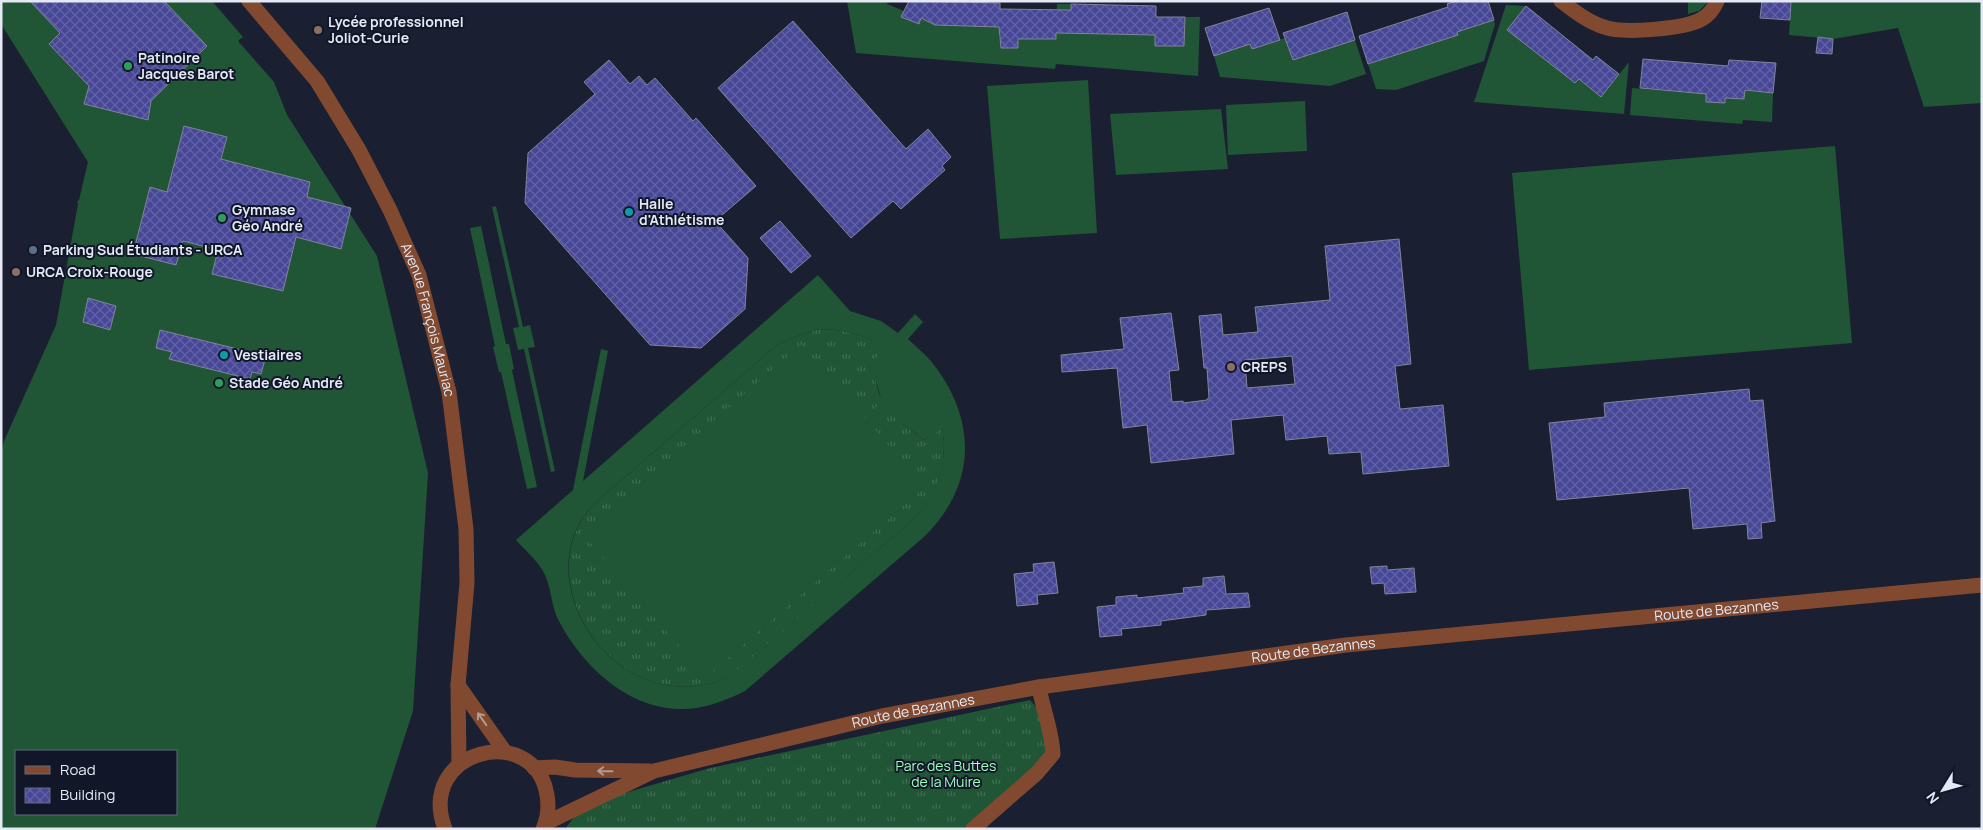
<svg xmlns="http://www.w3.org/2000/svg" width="1983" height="830" font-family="Manrope,sans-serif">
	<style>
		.grass { fill: url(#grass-tufts) }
		.garden { fill: #205535; fill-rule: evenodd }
		.building { fill: url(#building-cross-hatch); stroke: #81839b; fill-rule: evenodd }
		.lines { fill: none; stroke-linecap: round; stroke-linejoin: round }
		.minor { stroke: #814a30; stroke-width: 15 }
		.oneway { stroke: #b29a92 }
		.education-dot { fill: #8d6e63; stroke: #111728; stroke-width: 2 }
		.leisure-dot { fill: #2e9e5b; stroke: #111728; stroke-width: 2 }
		.culture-dot { fill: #0f9aa8; stroke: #111728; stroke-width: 2 }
		.service-dot { fill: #5c6f8a; stroke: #111728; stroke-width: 2 }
		.labels { text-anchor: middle; stroke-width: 4; stroke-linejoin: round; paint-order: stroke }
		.poi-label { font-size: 14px; font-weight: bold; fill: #e4e9f5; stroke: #111728; text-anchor: start }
		.street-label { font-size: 14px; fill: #e4e9f5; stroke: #111728 }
		.park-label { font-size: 14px; fill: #9efcbd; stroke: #111728 }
	</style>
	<defs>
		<pattern id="grass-tufts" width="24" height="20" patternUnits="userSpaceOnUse" patternTransform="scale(1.25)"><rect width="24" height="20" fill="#205535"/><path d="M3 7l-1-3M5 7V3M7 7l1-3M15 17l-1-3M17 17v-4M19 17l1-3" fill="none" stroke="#406d53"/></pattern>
		<pattern id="building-cross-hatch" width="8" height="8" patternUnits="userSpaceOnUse" patternTransform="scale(1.25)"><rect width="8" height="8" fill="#484797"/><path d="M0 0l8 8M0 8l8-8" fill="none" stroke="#6262a6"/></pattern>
	</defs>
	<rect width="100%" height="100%" fill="#1a2032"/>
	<g class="grass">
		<path d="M 819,329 C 844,329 865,335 886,348 C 883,356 875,369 876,377 C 877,408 902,423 924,440 L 942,428 C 949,462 937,496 913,520 L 736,672 C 726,678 715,684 704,685 C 683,689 660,686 640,677 C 576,647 542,557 595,503 L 777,345 L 791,338 Z"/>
		<path d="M 1030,700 L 1037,708 L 1050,750 L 1042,760 L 966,829 L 565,829 L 574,817 L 618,795 L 710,768 Z"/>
	</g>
	<g class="garden">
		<path d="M 1,1 L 212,1 L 243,37 L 238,41 L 274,82 L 287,115 L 377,256 L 428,473 L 413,711 L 375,829 L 1,829 L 1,453 L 4,441 L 56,325 L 78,204 L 77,202 L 79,200 L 88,162 L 1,24 ZM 16,751 L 176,751 L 176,814 L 16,814 Z"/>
		<path d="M 847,1 L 888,1 L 887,4 L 904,11 L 902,17 L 918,24 L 921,18 L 939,26 L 950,1 L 954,1 L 999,27 L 999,38 L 1000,38 L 1001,48 L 1018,48 L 1018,38 L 1056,39 L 1057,4 L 1071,4 L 1070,33 L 1155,35 L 1155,46 L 1184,46 L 1185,17 L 1200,17 L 1198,76 L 1056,64 L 1055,69 L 856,53 Z"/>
		<path d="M 1688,1 L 1709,1 L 1699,11 L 1688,14 Z"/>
		<path d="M 1791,1 L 1982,1 L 1982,103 L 1924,107 L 1898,28 L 1833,39 L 1789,35 Z"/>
		<path d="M 1506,5 L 1526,6 L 1530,47 L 1575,83 L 1579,79 L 1601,97 L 1629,62 L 1624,114 L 1474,102 Z"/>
		<path d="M 1494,20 L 1495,24 L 1484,61 L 1396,90 L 1376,89 L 1368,64 L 1457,35 L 1457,32 Z"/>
		<path d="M 1285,38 L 1293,60 L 1355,40 L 1366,74 L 1330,86 L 1220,77 L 1214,56 L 1250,44 L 1252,49 Z"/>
		<path d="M 1088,80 L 1097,233 L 1000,239 L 987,86 Z"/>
		<path d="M 1632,88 L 1706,94 L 1706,102 L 1724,103 L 1725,98 L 1744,99 L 1745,90 L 1773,93 L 1772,122 L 1743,120 L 1742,124 L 1630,115 Z"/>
		<path d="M 1305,101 L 1307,151 L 1228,155 L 1226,105 Z"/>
		<path d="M 1221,109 L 1228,169 L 1116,175 L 1110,114 Z"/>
		<path d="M 1835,146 L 1852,343 L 1529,370 L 1512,173 Z"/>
		<path d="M 496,206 L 523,327 L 530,325 L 535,347 L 528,348 L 555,471 L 551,472 L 524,349 L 518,350 L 513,328 L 519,327 L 492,207 Z"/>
		<path d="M 481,226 L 506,344 L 509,344 L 514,369 L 512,370 L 537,487 L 527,489 L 501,372 L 499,372 L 493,347 L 495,346 L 470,228 Z"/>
		<path d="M 818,275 L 850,311 L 881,321 L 898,333 L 915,314 L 923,322 L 908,339 C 915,346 924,353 930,360 C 977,417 978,483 925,536 L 745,691 C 725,701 704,709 683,709 C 629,710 583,666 560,623 C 551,608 552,590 545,575 C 541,564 524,549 516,540 L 573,490 L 601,349 L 608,351 L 583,481 ZM 819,329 C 844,329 865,335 885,348 L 853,384 L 862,391 L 875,377 L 882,402 L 874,409 L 882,420 L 890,414 L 924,440 L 942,429 C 949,462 936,496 913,520 L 735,672 C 726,678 715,684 704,685 C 683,689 660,686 640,677 C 576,647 541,557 595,503 L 777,345 L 791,338 Z"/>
		<path d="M 801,345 L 925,487 L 706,677 L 583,534 Z"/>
	</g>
	<g class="building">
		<path d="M 30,1 L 164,1 L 207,46 L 151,101 L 148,120 L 84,104 L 89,86 L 49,44 L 60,33 Z"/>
		<path d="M 909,1 L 1000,3 L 1000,9 L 1071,10 L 1071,4 L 1156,6 L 1156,17 L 1185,17 L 1184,46 L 1155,46 L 1155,35 L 1056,33 L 1056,39 L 1018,39 L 1018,48 L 1001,48 L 999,27 L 935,25 L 921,18 L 919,24 L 901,17 Z"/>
		<path d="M 1456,1 L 1488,1 L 1494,20 L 1457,32 L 1458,35 L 1368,64 L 1359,36 L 1448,7 L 1447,4 Z"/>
		<path d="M 1762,1 L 1791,1 L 1790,20 L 1760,18 Z"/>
		<path d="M 1526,6 L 1593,60 L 1596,56 L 1619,74 L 1601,97 L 1579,79 L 1575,83 L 1507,30 Z"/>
		<path d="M 1269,8 L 1280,40 L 1252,49 L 1250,44 L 1214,56 L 1205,28 Z"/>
		<path d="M 1347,12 L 1355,40 L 1293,60 L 1283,33 Z"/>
		<path d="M 793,21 L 906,149 L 928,129 L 951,157 L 942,166 L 945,170 L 901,209 L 893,201 L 851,238 L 718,88 Z"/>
		<path d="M 1818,37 L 1833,39 L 1832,54 L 1816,53 Z"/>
		<path d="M 1643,59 L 1728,66 L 1729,60 L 1776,63 L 1773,93 L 1745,90 L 1744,99 L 1725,98 L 1725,103 L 1706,102 L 1706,94 L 1640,88 Z"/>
		<path d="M 609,60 L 630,84 L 639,76 L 647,85 L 655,78 L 693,121 L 696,118 L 756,186 L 715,221 L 748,258 L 745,309 L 701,348 L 650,345 L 525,203 L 528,153 L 595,94 L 584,82 Z"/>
		<path d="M 184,126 L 227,137 L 221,159 L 310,182 L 307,197 L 351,208 L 341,249 L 296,237 L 283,291 L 212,274 L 218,250 L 183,241 L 176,265 L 133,254 L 150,187 L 167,192 Z"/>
		<path d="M 780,221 L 811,256 L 791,273 L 760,238 Z"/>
		<path d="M 1399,239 L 1411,364 L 1395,366 L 1400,409 L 1443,405 L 1449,466 L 1363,474 L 1361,452 L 1329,454 L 1327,436 L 1286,440 L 1283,415 L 1231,420 L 1234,454 L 1151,463 L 1147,425 L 1123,428 L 1117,368 L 1062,372 L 1061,355 L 1124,349 L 1120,318 L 1171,313 L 1179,370 L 1169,371 L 1172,402 L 1183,401 L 1183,403 L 1207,400 L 1207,399 L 1209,398 L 1207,368 L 1204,368 L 1199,316 L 1221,314 L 1223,335 L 1258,332 L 1255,307 L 1330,300 L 1325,246 ZM 1292,356 L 1295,384 L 1247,388 L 1245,360 Z"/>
		<path d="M 88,298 L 116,306 L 110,330 L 83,322 Z"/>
		<path d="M 160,330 L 266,356 L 261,374 L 252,372 L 250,379 L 169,359 L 172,352 L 156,348 Z"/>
		<path d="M 1749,389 L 1750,401 L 1763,400 L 1775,521 L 1761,523 L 1762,538 L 1748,539 L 1747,524 L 1693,529 L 1689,488 L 1557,500 L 1549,423 L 1605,417 L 1604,403 Z"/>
		<path d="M 1054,562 L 1058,593 L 1037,595 L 1038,604 L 1017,606 L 1014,574 L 1034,572 L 1033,564 Z"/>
		<path d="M 1387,566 L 1387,570 L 1414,568 L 1416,592 L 1385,594 L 1384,583 L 1372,584 L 1370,567 Z"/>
		<path d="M 1224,576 L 1226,594 L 1248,593 L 1250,607 L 1206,610 L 1206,615 L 1161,621 L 1161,625 L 1121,629 L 1122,635 L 1100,637 L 1097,607 L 1116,605 L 1116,597 L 1137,595 L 1137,598 L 1184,593 L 1183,588 L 1203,586 L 1203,578 Z"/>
	</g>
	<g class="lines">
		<g class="minor">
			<path id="s1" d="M 249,1 L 317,81 L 359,150 L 390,210 L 419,275 L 449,392 L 466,529 L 467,583 L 458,685 L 459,764"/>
			<path d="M 1561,1 C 1574,11 1588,22 1604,27 C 1623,34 1685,29 1702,19 C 1709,15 1714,8 1717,1"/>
			<path d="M 458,685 L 505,752"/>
			<path d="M 534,768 L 555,767 L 575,770 L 650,771"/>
			<path id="s2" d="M 546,823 L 654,771 L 882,716 L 1039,687 L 1346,645 L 1982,585"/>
			<path d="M 445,829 C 415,749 535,721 547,795 C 549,807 548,818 543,829"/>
			<path d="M 973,829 L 1037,773 L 1053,754 C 1052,731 1043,710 1039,687"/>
		</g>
	</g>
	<defs><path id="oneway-shaft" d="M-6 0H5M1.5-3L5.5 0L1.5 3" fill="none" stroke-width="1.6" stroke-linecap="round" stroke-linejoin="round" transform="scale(1.25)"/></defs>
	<g class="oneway">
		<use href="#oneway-shaft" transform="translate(482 719) rotate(-125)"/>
		<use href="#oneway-shaft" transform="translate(605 771) rotate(-179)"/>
	</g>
	<g class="education-dot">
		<circle cx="318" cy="30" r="5"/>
		<circle cx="16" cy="272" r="5"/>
		<circle cx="1231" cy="367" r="5"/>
	</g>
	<g class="leisure-dot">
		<circle cx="128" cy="66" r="5"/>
		<circle cx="222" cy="218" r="5"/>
		<circle cx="219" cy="383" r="5"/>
	</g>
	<g class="culture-dot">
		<circle cx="629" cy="212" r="5"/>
		<circle cx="224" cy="355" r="5"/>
	</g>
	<circle class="service-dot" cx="33" cy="250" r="5"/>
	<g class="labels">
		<g class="poi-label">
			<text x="328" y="27">Lycée professionnel<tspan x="328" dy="16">Joliot-Curie</tspan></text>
			<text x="138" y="63">Patinoire<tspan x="138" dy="16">Jacques Barot</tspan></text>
			<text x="639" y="209">Halle<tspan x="639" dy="16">d'Athlétisme</tspan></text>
			<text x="232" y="215">Gymnase<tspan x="232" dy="16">Géo André</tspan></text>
			<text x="43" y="255">Parking Sud Étudiants - URCA</text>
			<text x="26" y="277">URCA Croix-Rouge</text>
			<text x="234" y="360">Vestiaires</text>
			<text x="1241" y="372">CREPS</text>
			<text x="229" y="388">Stade Géo André</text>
		</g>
		<g class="street-label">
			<text dy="5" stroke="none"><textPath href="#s1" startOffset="370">Avenue François Mauriac</textPath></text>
			<text dy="5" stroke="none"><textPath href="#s2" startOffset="1196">Route de Bezannes</textPath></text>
			<text dy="5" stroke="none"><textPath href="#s2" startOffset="791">Route de Bezannes</textPath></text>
			<text dy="5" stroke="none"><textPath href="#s2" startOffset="386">Route de Bezannes</textPath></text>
		</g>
		<g class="park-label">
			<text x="946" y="771">Parc des Buttes<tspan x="946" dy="16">de la Muire</tspan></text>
		</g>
	</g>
	<rect width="1983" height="830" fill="none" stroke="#e4e9f5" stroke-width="5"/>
	<rect x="15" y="750" width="162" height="65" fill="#111728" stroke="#656b7a"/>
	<rect x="25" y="766" width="25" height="8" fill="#814a30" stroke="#656b7a"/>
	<text x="60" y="775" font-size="15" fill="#e4e9f5">Road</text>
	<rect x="25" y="788" width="25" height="15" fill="url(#building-cross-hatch)" stroke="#656b7a"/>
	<text x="60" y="800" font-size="15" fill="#e4e9f5">Building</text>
	<g transform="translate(1943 790) rotate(233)" stroke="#111728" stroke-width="4" paint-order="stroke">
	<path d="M0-4L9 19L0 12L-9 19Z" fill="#e4e9f5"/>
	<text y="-8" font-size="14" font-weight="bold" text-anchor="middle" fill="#e4e9f5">N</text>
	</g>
</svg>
